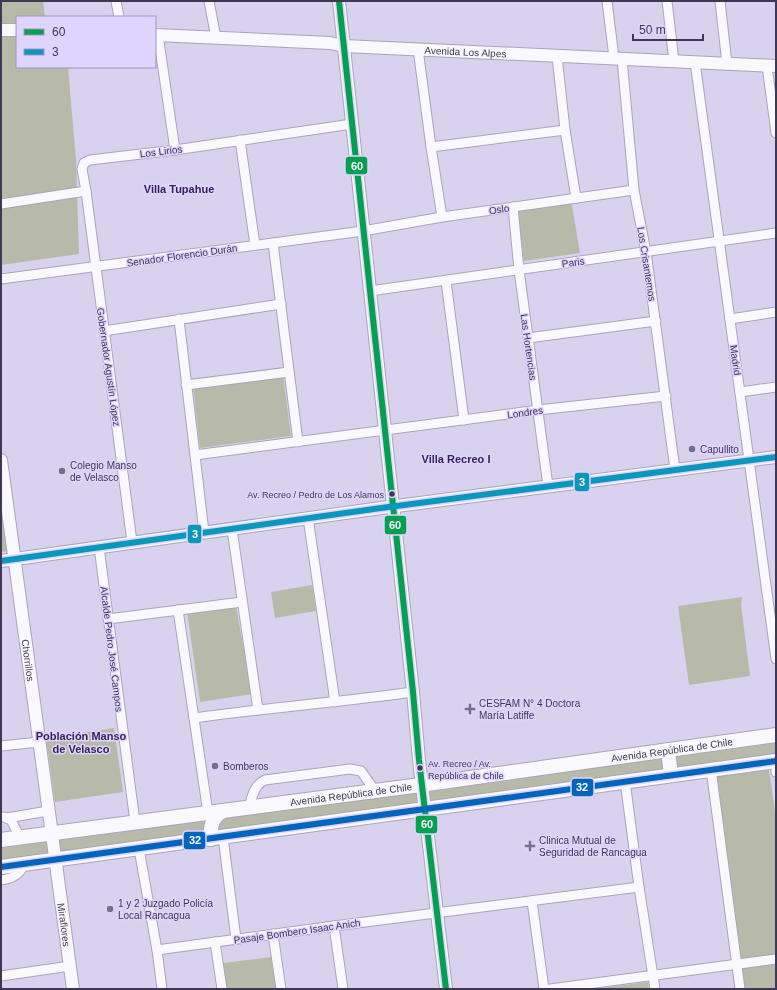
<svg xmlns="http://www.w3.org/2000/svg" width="777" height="990" font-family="Arial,sans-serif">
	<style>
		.green { fill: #b7baa8 }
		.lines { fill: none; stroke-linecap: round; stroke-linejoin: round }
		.street-casing { stroke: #aba4bc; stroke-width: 11 }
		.secondary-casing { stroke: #aba4bc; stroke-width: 14 }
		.primary-casing { stroke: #aba4bc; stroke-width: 16 }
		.street { stroke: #f9f8fc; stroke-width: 9 }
		.secondary { stroke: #f9f8fc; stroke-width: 12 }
		.primary { stroke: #f9f8fc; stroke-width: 14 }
		.bus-1-casing { stroke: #dfd4fe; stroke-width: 9 }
		.bus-2-casing { stroke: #dfd4fe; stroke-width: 9 }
		.bus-3-casing { stroke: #dfd4fe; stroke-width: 9 }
		.bus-1 { stroke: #03a051; stroke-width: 6 }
		.bus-2 { stroke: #0998bc; stroke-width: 6 }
		.bus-3 { stroke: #0065bd; stroke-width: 6 }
		.poi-dot { fill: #756d89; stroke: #dfd4fe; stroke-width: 1.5 }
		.bus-dot { fill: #3f3753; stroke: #dfd4fe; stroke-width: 1.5 }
		.labels { text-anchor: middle; stroke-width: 3; stroke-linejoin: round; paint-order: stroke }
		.bus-label { font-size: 9px; fill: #3f3753; stroke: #dfd4fe; text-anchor: end }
		.street-label { font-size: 10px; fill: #3f3753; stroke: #dfd4fe }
		.poi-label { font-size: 10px; fill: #3f3753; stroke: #dfd4fe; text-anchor: start }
		.neighbourhood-label { font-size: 11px; font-weight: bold; fill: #362259; stroke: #dfd4fe }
		.line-badge { stroke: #dfd4fe; stroke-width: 1.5 }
		.badge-label { font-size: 11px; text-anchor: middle; font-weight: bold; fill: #fff }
	</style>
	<rect width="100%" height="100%" fill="#d9d2ee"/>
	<g class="green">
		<path d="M 1,1 L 43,1 L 45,17 L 17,17 L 17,67 L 68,67 L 76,160 L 79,254 L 1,265 Z"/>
		<path d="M 571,200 L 580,253 L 524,261 L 517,208 Z"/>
		<path d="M 283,374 L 291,436 L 200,448 L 193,386 Z"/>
		<path d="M 1,487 L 10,551 L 1,552 Z"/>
		<path d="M 312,585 L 316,611 L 275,618 L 271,592 Z"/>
		<path d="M 742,597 L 741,605 L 750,676 L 689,685 L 678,606 Z"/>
		<path d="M 236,606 L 252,694 L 200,702 L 187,612 Z"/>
		<path d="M 114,728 L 123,792 L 55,802 L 46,738 Z"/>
		<path d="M 776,743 L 776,756 L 1,863 L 1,848 Z"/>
		<path d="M 769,770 L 776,819 L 776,989 L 745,989 L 717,776 Z"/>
		<path d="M 271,957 L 276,989 L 227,989 L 223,963 Z"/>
		<path d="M 648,982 L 649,989 L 593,989 Z"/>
	</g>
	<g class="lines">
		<defs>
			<g id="street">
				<path d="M 116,1 L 119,17"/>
				<path d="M 209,1 L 216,38"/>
				<path d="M 607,1 L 614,58"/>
				<path d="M 667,1 L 674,61"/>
				<path d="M 720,1 L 727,64"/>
				<path d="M 158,35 L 175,150"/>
				<path d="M 418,49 L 431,147 L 442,217"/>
				<path d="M 557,56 L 565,130 L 576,198"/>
				<path d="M 622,59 L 634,190 L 646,252 L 675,470"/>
				<path d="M 695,62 L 776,659"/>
				<path d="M 767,66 L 776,133"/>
				<path d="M 240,140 L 255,245"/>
				<path d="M 431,147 L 565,130"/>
				<path d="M 86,191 L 132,542"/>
				<path d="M 1,204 L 86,191 L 82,169 L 84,163 L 90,160 L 175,150 L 352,124"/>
				<path d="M 513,207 L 519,270 L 548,486"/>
				<path d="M 273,243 L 298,442"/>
				<path d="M 1,279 L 363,231 L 442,217 L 634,190"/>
				<path d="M 446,281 L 464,420"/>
				<path d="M 370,291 L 776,233"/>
				<path d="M 179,319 L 204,532"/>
				<path d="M 730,319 L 776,312"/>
				<path d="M 104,331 L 281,304"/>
				<path d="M 528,338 L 656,321"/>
				<path d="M 186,385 L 289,372"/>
				<path d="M 740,392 L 776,387"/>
				<path d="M 195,455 L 538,410 L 666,396"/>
				<path d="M 308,518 L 335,702"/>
				<path d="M 232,529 L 258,710"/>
				<path d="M 99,547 L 135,822"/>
				<path d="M 178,610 L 208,813"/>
				<path d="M 108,619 L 242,602"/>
				<path d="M 194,718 C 267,708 340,702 413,692"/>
				<path d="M 1,746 L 39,742"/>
				<path d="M 711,769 L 740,989"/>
				<path d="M 776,769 L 776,772"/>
				<path d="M 625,781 L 639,887 L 655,989"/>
				<path d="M 249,807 C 252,797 254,785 265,780 L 350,769 L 361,771 L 375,791"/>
				<path d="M 4,817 L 11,820 L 20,837"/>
				<path d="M 7,818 L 48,811"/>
				<path d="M 223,837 L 236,939"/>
				<path d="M 139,849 L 157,950 L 162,989"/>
				<path d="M 1,880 C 14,878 18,875 25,864"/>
				<path d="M 532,901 L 544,989"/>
				<path d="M 334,926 L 343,989"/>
				<path d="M 273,934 L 281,989"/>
				<path d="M 215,942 L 222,989"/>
				<path d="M 157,950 L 334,926 L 639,887"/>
				<path d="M 1,976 L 70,966"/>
				<path d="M 550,989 L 776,959"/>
			</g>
			<g id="secondary">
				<path d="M 339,1 L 413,692 L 419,760 L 446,989"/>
				<path d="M 1,30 L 17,30"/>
				<path id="s1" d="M 155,35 L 330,43 L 344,46 L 776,66"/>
				<path id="s2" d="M 1,460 L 73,989"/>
				<path d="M 1,561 L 381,508 L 776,457"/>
			</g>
			<g id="primary">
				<path d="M 668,750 L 671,775"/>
				<path d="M 211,839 C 210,826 212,817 223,811"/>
				<path id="s3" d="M 1,840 L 413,786 L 776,735"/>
				<path d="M 1,867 L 776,761"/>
			</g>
		</defs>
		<use href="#street" class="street-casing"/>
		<use href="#secondary" class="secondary-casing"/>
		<use href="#primary" class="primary-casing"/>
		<use href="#street" class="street"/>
		<use href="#secondary" class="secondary"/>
		<use href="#primary" class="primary"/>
		<defs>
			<path id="bus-1" d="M 339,1 L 413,692 L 419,760 L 446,989"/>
			<path id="bus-2" d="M 1,561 L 381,508 L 776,457"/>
			<path id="bus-3" d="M 1,867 L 776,761"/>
		</defs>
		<use href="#bus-1" class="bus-1-casing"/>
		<use href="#bus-2" class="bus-2-casing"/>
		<use href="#bus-3" class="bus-3-casing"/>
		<use href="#bus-1" class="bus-1"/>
		<use href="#bus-2" class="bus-2"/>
		<use href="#bus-3" class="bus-3"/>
	</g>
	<g class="poi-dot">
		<circle cx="692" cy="449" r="4"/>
		<circle cx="62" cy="471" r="4"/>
		<path d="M468 703h4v4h4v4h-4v4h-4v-4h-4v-4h4z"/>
		<circle cx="215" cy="766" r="4"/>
		<path d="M528 840h4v4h4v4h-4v4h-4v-4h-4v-4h4z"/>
		<circle cx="110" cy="909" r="4"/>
	</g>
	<g class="bus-dot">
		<circle cx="392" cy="494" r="3.5"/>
		<circle cx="420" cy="768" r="3.5"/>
	</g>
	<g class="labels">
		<g class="bus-label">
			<text x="384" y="498">Av. Recreo / Pedro de Los Alamos</text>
			<text x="428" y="767" text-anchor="start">Av. Recreo / Av.<tspan x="428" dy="12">República de Chile</tspan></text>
		</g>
		<g class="street-label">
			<text dy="4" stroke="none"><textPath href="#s1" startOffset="311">Avenida Los Alpes</textPath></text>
			<text transform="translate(161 151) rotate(-7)" y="4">Los Lirios</text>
			<text transform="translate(499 209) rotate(-8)" y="4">Oslo</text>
			<text transform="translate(182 255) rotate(-8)" y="4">Senador Florencio Durán</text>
			<text transform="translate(573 262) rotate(-8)" y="4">Paris</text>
			<text transform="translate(647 264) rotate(81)" y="4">Los Crisantemos</text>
			<text transform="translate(529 347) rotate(82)" y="4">Las Hortencias</text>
			<text transform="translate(736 360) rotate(82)" y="4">Madrid</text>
			<text transform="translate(109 367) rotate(82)" y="4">Gobernador Agustín López</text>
			<text transform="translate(525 412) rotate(-8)" y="4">Londres</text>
			<text transform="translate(112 649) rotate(83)" y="4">Alcalde Pedro José Campos</text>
			<text dy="4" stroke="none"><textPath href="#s2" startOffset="202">Chorrillos</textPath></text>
			<text dy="4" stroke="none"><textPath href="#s3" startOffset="677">Avenida República de Chile</textPath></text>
			<text dy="4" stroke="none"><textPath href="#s3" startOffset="353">Avenida República de Chile</textPath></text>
			<text dy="4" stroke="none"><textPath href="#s2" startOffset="469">Miraflores</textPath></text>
			<text transform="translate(297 931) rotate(-8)" y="4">Pasaje Bombero Isaac Anich</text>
		</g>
		<g class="poi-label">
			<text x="700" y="453">Capullito</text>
			<text x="70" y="469">Colegio Manso<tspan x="70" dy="12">de Velasco</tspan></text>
			<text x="479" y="707">CESFAM N° 4 Doctora<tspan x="479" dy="12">María Latiffe</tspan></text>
			<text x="223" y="770">Bomberos</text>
			<text x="539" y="844">Clinica Mutual de<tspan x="539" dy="12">Seguridad de Rancagua</tspan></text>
			<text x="118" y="907">1 y 2 Juzgado Policía<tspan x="118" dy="12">Local Rancagua</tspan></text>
		</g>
		<g class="neighbourhood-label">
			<text x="179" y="193">Villa Tupahue</text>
			<text x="456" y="463">Villa Recreo I</text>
			<text x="81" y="740">Población Manso<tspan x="81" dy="13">de Velasco</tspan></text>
		</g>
	</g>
	<g class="line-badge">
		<rect x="345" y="156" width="23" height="19" rx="4" fill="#03a051"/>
		<rect x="574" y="472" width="16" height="20" rx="4" fill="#0998bc"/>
		<rect x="384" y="515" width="23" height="20" rx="4" fill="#03a051"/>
		<rect x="187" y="524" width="15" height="20" rx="4" fill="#0998bc"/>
		<rect x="571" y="778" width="23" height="19" rx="4" fill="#0065bd"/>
		<rect x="415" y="815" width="23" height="19" rx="4" fill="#03a051"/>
		<rect x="183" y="831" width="23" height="19" rx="4" fill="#0065bd"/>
	</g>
	<g class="badge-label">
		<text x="357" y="170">60</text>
		<text x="582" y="486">3</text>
		<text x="395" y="529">60</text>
		<text x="195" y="538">3</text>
		<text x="582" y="791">32</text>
		<text x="427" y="828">60</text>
		<text x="195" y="844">32</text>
	</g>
	<rect width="777" height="990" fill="none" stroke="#3f3753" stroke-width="4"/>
	<rect x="16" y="16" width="140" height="52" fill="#dfd4fe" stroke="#9f95ba"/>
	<rect x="24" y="29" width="20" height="6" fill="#03a051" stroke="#9f95ba"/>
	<text x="52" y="36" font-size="12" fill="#3f3753">60</text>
	<rect x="24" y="49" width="20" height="6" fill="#0998bc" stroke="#9f95ba"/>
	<text x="52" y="56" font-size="12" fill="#3f3753">3</text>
	<path d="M633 34v6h70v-6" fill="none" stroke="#3f3753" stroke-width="2"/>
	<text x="639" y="34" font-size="12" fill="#3f3753" stroke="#dfd4fe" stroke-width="3" paint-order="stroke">50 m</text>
</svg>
